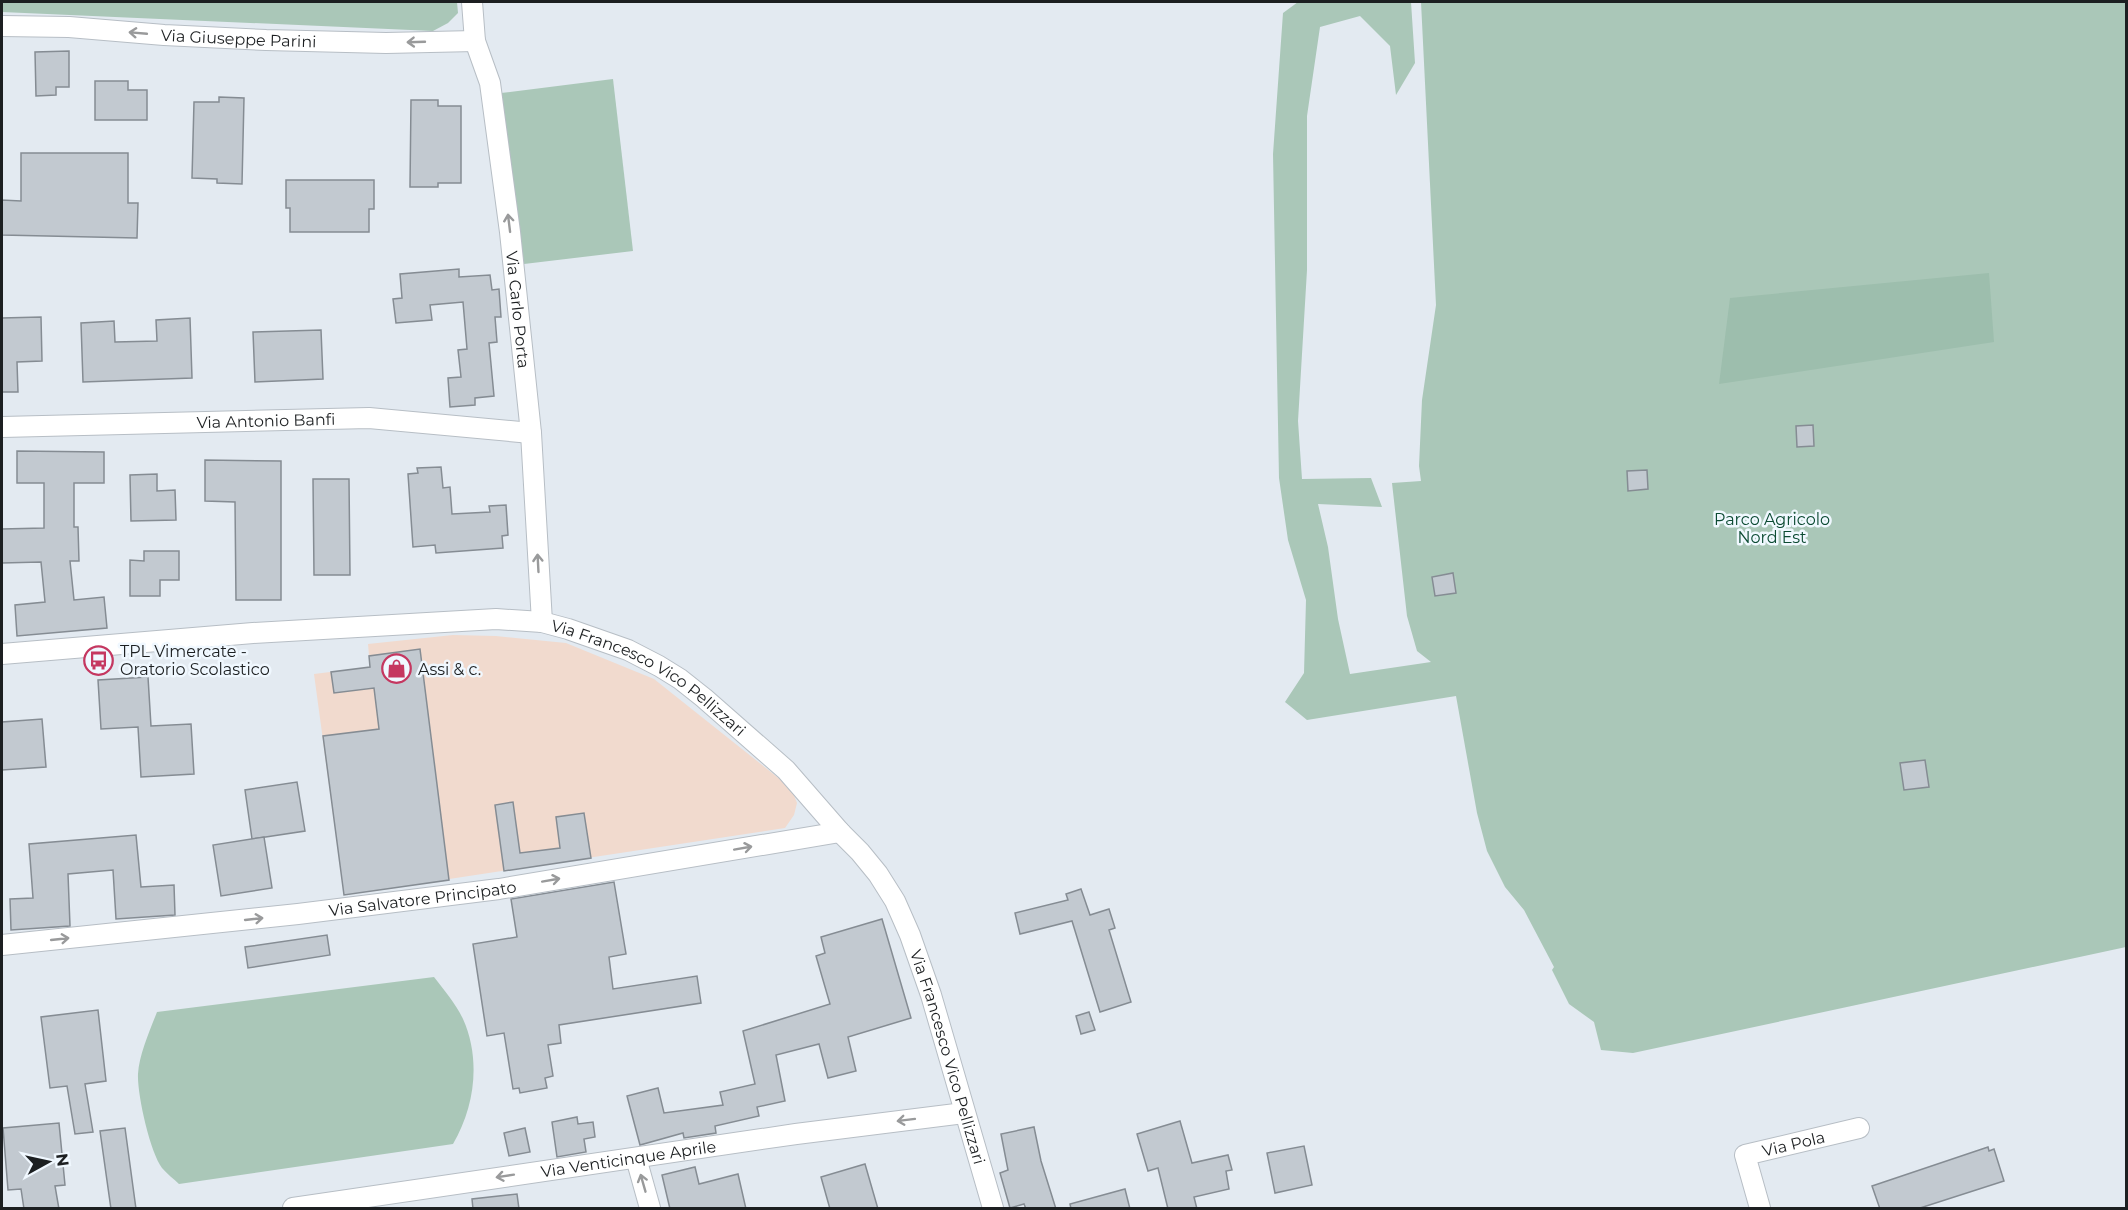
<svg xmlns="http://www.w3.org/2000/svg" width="2128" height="1210" font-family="Montserrat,sans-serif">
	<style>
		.industrial { fill: #f1dace }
		.green { fill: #aac7b8 }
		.forest { fill: #9dbead }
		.building { fill: #c2c9d0; stroke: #858c93; stroke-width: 1.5 }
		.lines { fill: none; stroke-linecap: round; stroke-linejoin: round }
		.minor-casing { stroke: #b7bec5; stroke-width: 22 }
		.minor { stroke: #fff; stroke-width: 20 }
		.oneway { stroke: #999a9b }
		.labels { text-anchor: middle; stroke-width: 5; stroke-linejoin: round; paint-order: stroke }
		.street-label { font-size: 16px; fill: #1c1f21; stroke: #f0f8ff }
		.park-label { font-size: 16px; fill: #0b4a32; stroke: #f0f8ff }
		.poi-label { font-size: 16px; fill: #1c1f21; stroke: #f0f8ff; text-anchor: start }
	</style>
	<rect width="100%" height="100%" fill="#e3eaf1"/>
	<path class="industrial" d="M 453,635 L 496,636 L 566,643 L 654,679 L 791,788 L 797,803 L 794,815 L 785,828 L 344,895 L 314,674 L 370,667 L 368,644 Z"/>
	<g class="green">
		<path d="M 2,2 L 457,2 L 458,13 L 448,23 L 433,31 L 2,12 Z"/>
		<path d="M 1298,2 L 1411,2 L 1415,63 L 1396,95 L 1390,46 L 1360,16 L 1320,27 L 1307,116 L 1307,270 L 1298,421 L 1302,479 L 1371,478 L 1382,507 L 1318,504 L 1328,547 L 1338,619 L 1350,674 L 1431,662 L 1417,651 L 1407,616 L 1392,483 L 1421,481 L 1419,466 L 1422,400 L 1436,305 L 1421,2 L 2126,2 L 2126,947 L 1633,1053 L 1601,1050 L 1594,1022 L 1569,1004 L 1552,970 L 1554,967 L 1524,910 L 1505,887 L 1487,851 L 1477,813 L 1456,696 L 1307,720 L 1285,702 L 1304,673 L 1306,600 L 1288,540 L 1279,478 L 1273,154 L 1283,13 Z"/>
		<path d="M 613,79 L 633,251 L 524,264 L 501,93 Z"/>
		<path d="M 434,977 C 444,990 456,1004 463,1019 C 481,1059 475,1107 453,1144 L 179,1184 C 174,1179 167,1174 162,1168 C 150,1152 137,1094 138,1074 C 139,1055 150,1030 157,1012 Z"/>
	</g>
	<path class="forest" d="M 1989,273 L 1994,342 L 1719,384 L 1730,298 Z"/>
	<g class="building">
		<path d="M 69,51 L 69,87 L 56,87 L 56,95 L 36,96 L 35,52 Z"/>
		<path d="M 95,81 L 128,81 L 128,90 L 147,90 L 147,120 L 95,120 Z"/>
		<path d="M 219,97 L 244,98 L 242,184 L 217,183 L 217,179 L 192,178 L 194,102 L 219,102 Z"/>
		<path d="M 411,100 L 438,100 L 438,106 L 461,106 L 461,183 L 438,183 L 438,187 L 410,187 Z"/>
		<path d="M 21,153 L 128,153 L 128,203 L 138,203 L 137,238 L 2,235 L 2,200 L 21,201 Z"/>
		<path d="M 286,180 L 374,180 L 374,209 L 369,209 L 369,232 L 290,232 L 290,208 L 286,208 Z"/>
		<path d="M 459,269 L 459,277 L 490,275 L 492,290 L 499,289 L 501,317 L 495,317 L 497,342 L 489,343 L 494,396 L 475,398 L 475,405 L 450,407 L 448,378 L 461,377 L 458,350 L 467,349 L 463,302 L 430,305 L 432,320 L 396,323 L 393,299 L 402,298 L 400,274 Z"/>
		<path d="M 41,317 L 42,361 L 17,362 L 18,392 L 2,392 L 2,318 Z"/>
		<path d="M 190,318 L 192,378 L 83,382 L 81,323 L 114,321 L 115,342 L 157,341 L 156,320 Z"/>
		<path d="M 321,330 L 323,379 L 255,382 L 253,332 Z"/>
		<path d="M 1813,425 L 1814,446 L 1797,447 L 1796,426 Z"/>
		<path d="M 17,451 L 104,452 L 104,483 L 74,483 L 74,527 L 78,527 L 79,561 L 70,561 L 74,600 L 104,597 L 107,628 L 17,636 L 15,605 L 45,602 L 41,562 L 2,563 L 2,529 L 44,528 L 44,483 L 17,483 Z"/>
		<path d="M 205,460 L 281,461 L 281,600 L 236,600 L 235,502 L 205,501 Z"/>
		<path d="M 441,467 L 443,488 L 450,487 L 452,514 L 490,512 L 489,506 L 506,505 L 508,535 L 502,536 L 503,548 L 436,553 L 435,545 L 413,547 L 408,474 L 418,473 L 417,468 Z"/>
		<path d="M 1647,470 L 1648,489 L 1628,491 L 1627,471 Z"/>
		<path d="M 157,474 L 157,491 L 175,490 L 176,520 L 131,521 L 130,475 Z"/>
		<path d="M 313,479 L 349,479 L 350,575 L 314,575 Z"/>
		<path d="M 144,551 L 179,551 L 179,580 L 160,580 L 160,596 L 130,596 L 130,560 L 144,561 Z"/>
		<path d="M 1453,573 L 1456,593 L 1435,596 L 1432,577 Z"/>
		<path d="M 420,649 L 449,880 L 344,895 L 323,736 L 379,729 L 374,688 L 334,693 L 331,672 L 370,667 L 369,656 Z"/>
		<path d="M 148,677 L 151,726 L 191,724 L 194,774 L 141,777 L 138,727 L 101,729 L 98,680 Z"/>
		<path d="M 42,719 L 46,767 L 2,770 L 2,722 Z"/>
		<path d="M 1925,760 L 1929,787 L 1904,790 L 1900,763 Z"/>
		<path d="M 297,782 L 305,831 L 252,839 L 245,790 Z"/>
		<path d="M 513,802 L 520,853 L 560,848 L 556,817 L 584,813 L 591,858 L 504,871 L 495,805 Z"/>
		<path d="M 136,835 L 141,887 L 174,885 L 175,915 L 116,919 L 113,870 L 68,874 L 70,926 L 11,930 L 10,899 L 33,898 L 29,844 Z"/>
		<path d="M 264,837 L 272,888 L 221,896 L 213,845 Z"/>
		<path d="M 614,882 L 626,954 L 609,957 L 613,989 L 697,976 L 701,1003 L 559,1025 L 561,1043 L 548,1045 L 553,1076 L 545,1078 L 547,1088 L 520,1093 L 519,1088 L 513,1089 L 504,1033 L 487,1036 L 473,944 L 517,937 L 511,899 Z"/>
		<path d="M 1081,889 L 1090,915 L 1109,909 L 1115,928 L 1109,930 L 1131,1002 L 1100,1012 L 1072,921 L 1020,934 L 1015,913 L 1068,900 L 1066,894 Z"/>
		<path d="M 882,919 L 911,1018 L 848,1037 L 856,1071 L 828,1078 L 819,1044 L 776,1055 L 785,1101 L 757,1107 L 759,1116 L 715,1126 L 716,1133 L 684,1138 L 683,1133 L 640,1145 L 627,1096 L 658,1088 L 664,1113 L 723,1105 L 720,1092 L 755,1084 L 743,1031 L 830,1004 L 816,956 L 825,953 L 821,937 Z"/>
		<path d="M 327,935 L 330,955 L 248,968 L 245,947 Z"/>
		<path d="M 98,1010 L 106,1081 L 85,1084 L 93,1132 L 75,1134 L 67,1086 L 50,1088 L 41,1017 Z"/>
		<path d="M 1089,1012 L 1095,1030 L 1081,1034 L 1076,1016 Z"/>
		<path d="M 577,1117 L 578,1124 L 593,1122 L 595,1137 L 584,1139 L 586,1152 L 557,1157 L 552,1122 Z"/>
		<path d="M 1180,1121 L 1192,1163 L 1228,1155 L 1232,1170 L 1226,1171 L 1229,1189 L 1194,1197 L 1197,1209 L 1168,1209 L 1158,1168 L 1148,1171 L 1137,1134 Z"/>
		<path d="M 59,1123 L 65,1185 L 55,1186 L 59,1209 L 24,1209 L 21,1189 L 8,1190 L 3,1128 Z"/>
		<path d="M 1034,1127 L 1041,1161 L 1056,1209 L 1026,1209 L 1024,1204 L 1010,1208 L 1000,1173 L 1008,1170 L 1001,1134 Z"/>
		<path d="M 125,1128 L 136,1209 L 111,1209 L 100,1131 Z"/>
		<path d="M 525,1128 L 530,1152 L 509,1156 L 504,1133 Z"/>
		<path d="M 1304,1146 L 1312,1185 L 1275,1193 L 1267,1153 Z"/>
		<path d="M 1988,1147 L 1989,1151 L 1994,1149 L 2004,1181 L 1917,1209 L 1880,1209 L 1872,1186 Z"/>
		<path d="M 865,1164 L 878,1209 L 830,1209 L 821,1177 Z"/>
		<path d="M 695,1167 L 699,1184 L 738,1174 L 746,1209 L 670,1209 L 662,1175 Z"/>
		<path d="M 1125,1189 L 1130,1209 L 1071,1209 L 1070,1204 Z"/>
		<path d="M 517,1194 L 519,1209 L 473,1209 L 472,1199 Z"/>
	</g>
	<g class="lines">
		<defs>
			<g id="minor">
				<path id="s1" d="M 472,2 L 475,41 L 490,83 L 510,232 L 531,433 L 542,622"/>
				<path id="s2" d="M 2,26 L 69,27 L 164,35 L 266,40 L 386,43 L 475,41"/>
				<path id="s3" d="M 2,427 L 369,418 L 531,433"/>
				<path id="s4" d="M 2,654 L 253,633 L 496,619 L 542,622 L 568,629 L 628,650 L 659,666 L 680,679 L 704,698 L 786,770 L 840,832 L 860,852 L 878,874 L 895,901 L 910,935 L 931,995 L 993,1208"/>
				<path id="s5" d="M 2,945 L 298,914 L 499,889 L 840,832"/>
				<path d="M 636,1158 L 650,1208"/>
				<path id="s6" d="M 293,1208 L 796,1134 L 964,1113"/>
				<path id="s7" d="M 1760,1208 L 1745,1155 L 1859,1128"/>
			</g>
		</defs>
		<use href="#minor" class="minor-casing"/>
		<use href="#minor" class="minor"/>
	</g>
	<defs><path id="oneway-shaft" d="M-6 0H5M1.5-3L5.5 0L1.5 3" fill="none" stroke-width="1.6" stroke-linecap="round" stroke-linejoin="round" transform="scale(1.5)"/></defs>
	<g class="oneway">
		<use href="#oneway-shaft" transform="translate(138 33) rotate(-175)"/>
		<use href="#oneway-shaft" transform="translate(416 42) rotate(178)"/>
		<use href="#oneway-shaft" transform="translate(509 223) rotate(-97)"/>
		<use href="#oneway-shaft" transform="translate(538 563) rotate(-93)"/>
		<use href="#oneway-shaft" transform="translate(743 848) rotate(-10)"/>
		<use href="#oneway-shaft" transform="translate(551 880) rotate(-10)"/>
		<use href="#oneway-shaft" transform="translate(254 919) rotate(-6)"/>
		<use href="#oneway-shaft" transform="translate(60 939) rotate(-6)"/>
		<use href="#oneway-shaft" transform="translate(906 1120) rotate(173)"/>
		<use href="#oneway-shaft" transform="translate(505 1176) rotate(171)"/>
		<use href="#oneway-shaft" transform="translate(643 1183) rotate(-106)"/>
	</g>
	<defs>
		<symbol id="bus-ring" viewBox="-11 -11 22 22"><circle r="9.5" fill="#f0f8ff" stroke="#c53760" stroke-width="1.5"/><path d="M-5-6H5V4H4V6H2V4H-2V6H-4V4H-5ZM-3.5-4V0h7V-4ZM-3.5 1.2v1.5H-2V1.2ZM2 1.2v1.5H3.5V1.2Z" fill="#c53760"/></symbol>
		<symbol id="shop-ring" viewBox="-11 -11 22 22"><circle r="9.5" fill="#f0f8ff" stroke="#c53760" stroke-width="1.5"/><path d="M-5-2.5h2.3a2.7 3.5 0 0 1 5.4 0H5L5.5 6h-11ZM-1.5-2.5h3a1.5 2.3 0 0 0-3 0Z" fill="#c53760"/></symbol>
	</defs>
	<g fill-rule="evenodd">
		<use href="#bus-ring" x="82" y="644" width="33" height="33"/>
		<use href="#shop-ring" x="380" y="652" width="33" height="33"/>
	</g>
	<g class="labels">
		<g class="street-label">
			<text dy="6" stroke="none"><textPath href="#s2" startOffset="237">Via Giuseppe Parini</textPath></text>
			<text dy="6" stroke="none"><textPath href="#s1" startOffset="312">Via Carlo Porta</textPath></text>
			<text dy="6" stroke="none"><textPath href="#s3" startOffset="264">Via Antonio Banfi</textPath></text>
			<text dy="6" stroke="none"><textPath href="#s4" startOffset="663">Via Francesco Vico Pellizzari</textPath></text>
			<text dy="6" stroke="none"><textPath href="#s5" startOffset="423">Via Salvatore Principato</textPath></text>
			<text dy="6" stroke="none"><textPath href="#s4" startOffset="1167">Via Francesco Vico Pellizzari</textPath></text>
			<text dy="6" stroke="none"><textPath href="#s7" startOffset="105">Via Pola</textPath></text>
			<text dy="6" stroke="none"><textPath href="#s6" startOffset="339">Via Venticinque Aprile</textPath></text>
		</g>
		<g class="park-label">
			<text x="1772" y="525">Parco Agricolo<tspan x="1772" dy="18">Nord Est</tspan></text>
		</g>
		<g class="poi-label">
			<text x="120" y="657">TPL Vimercate -<tspan x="120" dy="18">Oratorio Scolastico</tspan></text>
			<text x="418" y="675">Assi &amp; c.</text>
		</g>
	</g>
	<rect width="2128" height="1210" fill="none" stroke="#1c1f21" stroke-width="6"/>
	<g transform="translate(48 1162) rotate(82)" stroke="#f0f8ff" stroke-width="4.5" paint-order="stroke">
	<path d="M0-4.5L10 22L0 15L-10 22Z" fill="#1c1f21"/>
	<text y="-9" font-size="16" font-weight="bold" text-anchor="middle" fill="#1c1f21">N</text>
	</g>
</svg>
